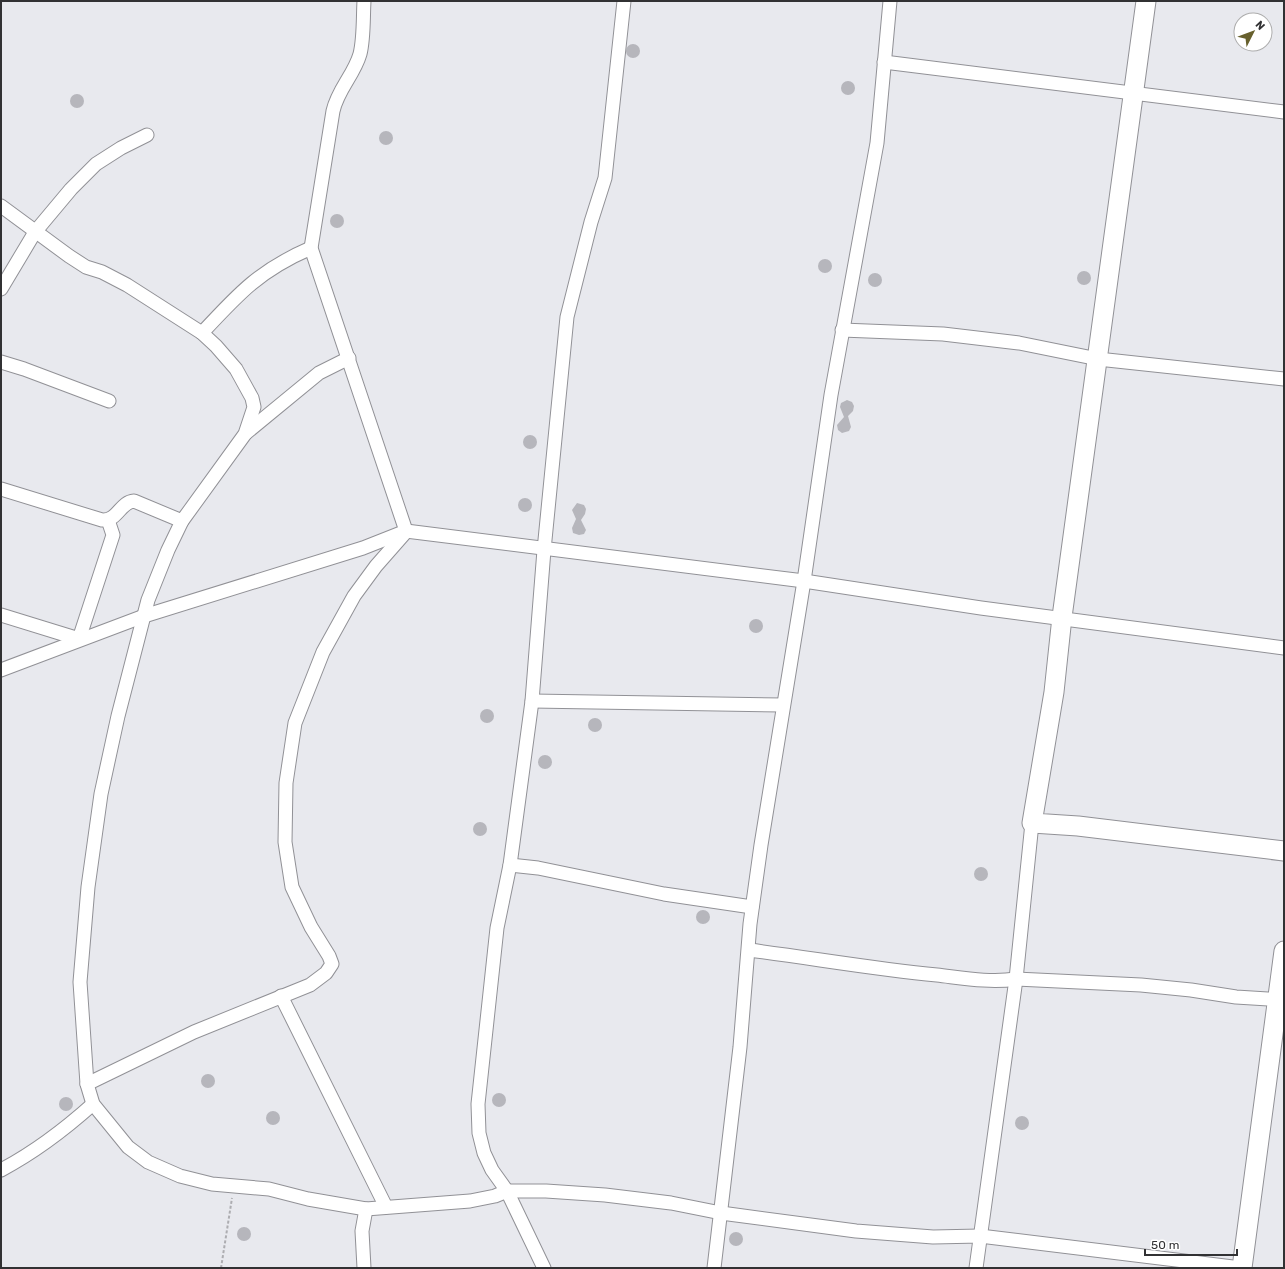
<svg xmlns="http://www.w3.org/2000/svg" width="1285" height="1269" font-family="Rubik,sans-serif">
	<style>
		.building { fill: #b6b6bc }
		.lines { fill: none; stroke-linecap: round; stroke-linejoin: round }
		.street-casing { stroke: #919196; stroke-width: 15 }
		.secondary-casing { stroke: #919196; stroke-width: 21 }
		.path { stroke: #adadb1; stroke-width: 2; stroke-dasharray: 3 2; stroke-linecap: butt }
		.street { stroke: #fff; stroke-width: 13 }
		.secondary { stroke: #fff; stroke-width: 19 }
	</style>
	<rect width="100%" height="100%" fill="#e8e9ee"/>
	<g class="building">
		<circle cx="633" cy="51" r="7"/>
		<circle cx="848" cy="88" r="7"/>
		<circle cx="77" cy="101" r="7"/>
		<circle cx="386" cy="138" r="7"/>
		<circle cx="337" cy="221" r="7"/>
		<circle cx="825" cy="266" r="7"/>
		<circle cx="1084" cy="278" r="7"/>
		<circle cx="875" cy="280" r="7"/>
		<path d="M 847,400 L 852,402 L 854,406 L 853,411 L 848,416 L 851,427 L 849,431 L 842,433 L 838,430 L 837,425 L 844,417 L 840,407 L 841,403 Z"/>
		<circle cx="530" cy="442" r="7"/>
		<circle cx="525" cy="505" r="7"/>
		<path d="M 577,503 L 584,505 L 586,509 L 585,514 L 581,520 L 586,530 L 584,534 L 579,535 L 573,533 L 572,528 L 576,519 L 572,510 Z"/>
		<circle cx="756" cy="626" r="7"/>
		<circle cx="487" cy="716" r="7"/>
		<circle cx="595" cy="725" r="7"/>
		<circle cx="545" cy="762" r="7"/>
		<circle cx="480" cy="829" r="7"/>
		<circle cx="981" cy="874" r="7"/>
		<circle cx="703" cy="917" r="7"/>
		<circle cx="208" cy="1081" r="7"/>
		<circle cx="499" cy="1100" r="7"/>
		<circle cx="66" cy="1104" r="7"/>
		<circle cx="273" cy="1118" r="7"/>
		<circle cx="1022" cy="1123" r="7"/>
		<circle cx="244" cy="1234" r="7"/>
		<circle cx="736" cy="1239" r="7"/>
	</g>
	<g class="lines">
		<defs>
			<g id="street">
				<path d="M 364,1 C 363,18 364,38 360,54 C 354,75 338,89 333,111 L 311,248 L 406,531"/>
				<path d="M 884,62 L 1284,112"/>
				<path d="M 1,206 L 69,256 L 86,267 L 102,272 L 127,285 L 202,333 L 216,346 L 236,369 L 252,398 L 254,407 L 245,434 L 182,521 L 168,550 L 148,600 L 118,716 L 101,794 L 88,887 L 80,982 L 87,1084 L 93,1104 L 128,1147 L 148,1162 L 180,1176 L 212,1184 L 269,1189 L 308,1199 L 366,1209 L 470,1201 L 495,1196 L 507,1191 L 546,1191 L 605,1195 L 671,1203 L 721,1213 L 856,1231 L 933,1237 L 980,1236 L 1241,1268"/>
				<path d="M 1,289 L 35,232 L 71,189 L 96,164 L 121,148 L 147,135"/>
				<path d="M 842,330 L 943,334 L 1019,343 L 1098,359 L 1284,379"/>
				<path d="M 202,333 C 239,293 260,270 311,248"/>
				<path d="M 1,362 L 24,369 L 109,401"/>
				<path d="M 246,433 L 319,373 L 349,358"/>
				<path d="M 1,489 L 102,520 C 118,521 120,502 134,501 L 182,521"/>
				<path d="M 1,615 L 79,639 L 113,535 L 108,520"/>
				<path d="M 1,670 L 144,616 L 363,548 L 406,531 L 804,581 L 981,608 L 1284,648"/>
				<path d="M 532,701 L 783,705"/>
				<path d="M 510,865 L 538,868 L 664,894 L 752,907"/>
				<path d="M 749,950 C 812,958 874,969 937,975 C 963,978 990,983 1016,979 L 1141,985 L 1191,990 L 1236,997 L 1284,1000"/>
				<path d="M 281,996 L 386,1207"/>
				<path d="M 87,1084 L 194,1032 L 310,985 L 326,973 L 332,964 L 329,956 L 311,927 L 292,887 L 285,842 L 286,783 L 295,723 L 323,652 L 354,596 L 376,566 L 405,533"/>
				<path d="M 1,1170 C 35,1152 64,1130 93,1104"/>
				<path d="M 364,1268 L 362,1231 L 366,1209"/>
				<path d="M 544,1268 L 507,1191 L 492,1170 L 484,1153 L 479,1133 L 478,1104 L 497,928 L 510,865 L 532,701 L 544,550 L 567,317 L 591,222 L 605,178 L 624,1"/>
				<path d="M 714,1268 L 740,1047 L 750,924 L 761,845 L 804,581 L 831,395 L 877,143 L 890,1"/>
				<path d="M 976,1268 L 1016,979 L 1032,823"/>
			</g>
			<g id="secondary">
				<path d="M 1146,1 L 1062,617 L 1054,692 L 1032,823 L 1078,826 L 1284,851"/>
				<path d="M 1242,1268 L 1284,951"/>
			</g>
		</defs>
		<use href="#street" class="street-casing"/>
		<use href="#secondary" class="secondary-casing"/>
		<path class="path" d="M 221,1268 L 232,1198"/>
		<use href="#street" class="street"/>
		<use href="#secondary" class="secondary"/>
	</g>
	<rect width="1285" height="1269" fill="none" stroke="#313133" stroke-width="4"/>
	<g transform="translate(1253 32) rotate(48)"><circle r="19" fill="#ffffff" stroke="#adadad"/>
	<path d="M0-3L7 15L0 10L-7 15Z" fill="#67602d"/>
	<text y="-6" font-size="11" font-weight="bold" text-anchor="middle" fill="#313133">N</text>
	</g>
	<path d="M1145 1249v6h92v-6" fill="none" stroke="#313133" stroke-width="2"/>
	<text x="1151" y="1249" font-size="12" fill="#313133" stroke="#ffffff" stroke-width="3" paint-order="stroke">50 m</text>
</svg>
